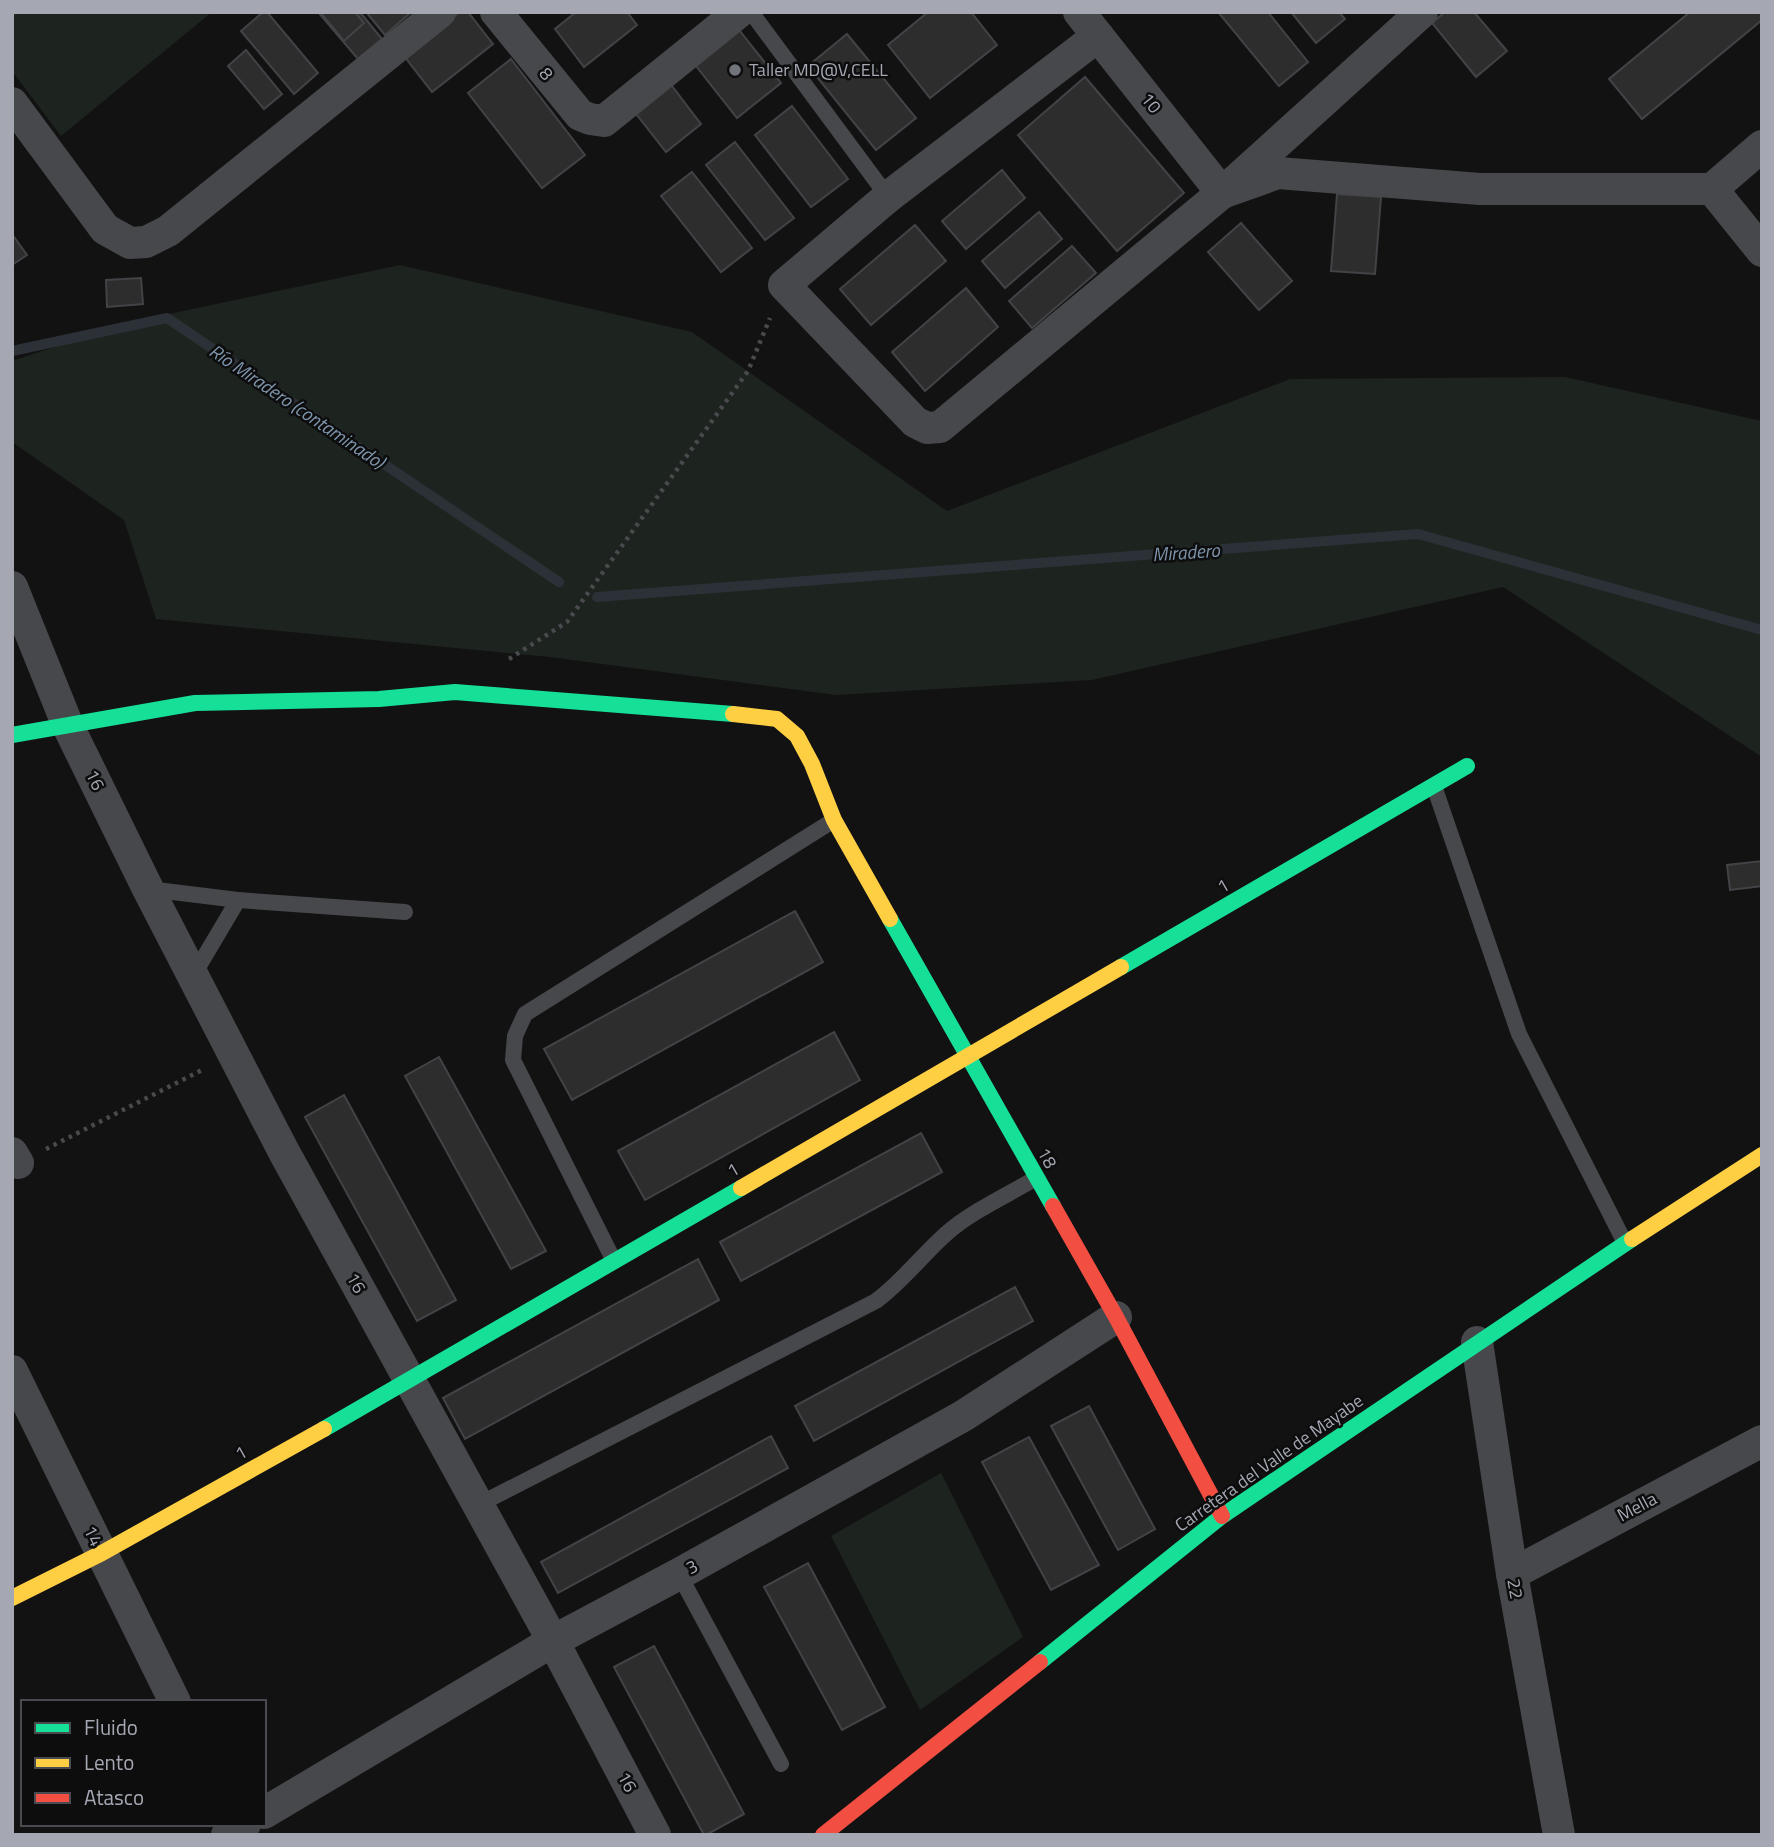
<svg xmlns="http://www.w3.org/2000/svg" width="1774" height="1847" font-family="'Titillium Web',sans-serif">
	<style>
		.green { fill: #1d231e }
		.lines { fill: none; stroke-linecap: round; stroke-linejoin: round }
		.stream { stroke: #2b3137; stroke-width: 10 }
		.building { fill: #2d2d2e; stroke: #424346; stroke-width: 2 }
		.path { stroke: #494a4d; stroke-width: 4.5; stroke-dasharray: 3.5 5; stroke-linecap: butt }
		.lane { stroke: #47484b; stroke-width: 16 }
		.street { stroke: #47484b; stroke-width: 32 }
		.fast { stroke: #16e098; stroke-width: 16 }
		.slow { stroke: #ffcf43; stroke-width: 16 }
		.jam { stroke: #f24e42; stroke-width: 16 }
		.poi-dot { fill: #72747b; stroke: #0d0d0e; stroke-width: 2.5 }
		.labels { text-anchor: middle; stroke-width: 5; stroke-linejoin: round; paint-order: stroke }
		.poi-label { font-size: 18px; fill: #a5a8b3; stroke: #0d0d0e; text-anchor: start }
		.street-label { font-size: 18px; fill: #a5a8b3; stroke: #0d0d0e }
		.water-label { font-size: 19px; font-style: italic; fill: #7e94ab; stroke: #0d0d0e }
	</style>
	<rect width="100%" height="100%" fill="#121213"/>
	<g class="green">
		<path d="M 12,12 L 212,12 L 61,136 L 12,71 Z"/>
		<path d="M 400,265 L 692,332 L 947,511 L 1290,379 L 1565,377 L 1762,421 L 1762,757 L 1503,587 L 1092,680 L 836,695 L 550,657 L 156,619 L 124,520 L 12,442 L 12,361 L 127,323 Z"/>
		<path d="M 941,1473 L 1023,1637 L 920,1710 L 831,1536 Z"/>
	</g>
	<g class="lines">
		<g class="stream">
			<path d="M 12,351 L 167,318 L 559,582"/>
			<path d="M 597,597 L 1418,534 L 1762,630"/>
		</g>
	</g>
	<g class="building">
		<path d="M 263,12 L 267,12 L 318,73 L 294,94 L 241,31 Z"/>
		<path d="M 318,12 L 360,12 L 382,39 L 358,59 Z"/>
		<path d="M 320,12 L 355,12 L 364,23 L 344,41 Z"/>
		<path d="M 366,12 L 408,12 L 409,14 L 385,35 Z"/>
		<path d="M 460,12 L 468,12 L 493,44 L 432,92 L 404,56 Z"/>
		<path d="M 576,12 L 627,12 L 637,25 L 584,67 L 555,29 Z"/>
		<path d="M 928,12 L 971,12 L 997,45 L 930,98 L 888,45 Z"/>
		<path d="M 1218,12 L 1268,12 L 1308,62 L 1279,86 Z"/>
		<path d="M 1291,12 L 1339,12 L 1345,19 L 1316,43 Z"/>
		<path d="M 1445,12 L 1474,12 L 1507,51 L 1476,77 L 1432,23 Z"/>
		<path d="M 1690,12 L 1762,12 L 1762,20 L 1642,119 L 1609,79 Z"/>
		<path d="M 736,26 L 781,83 L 737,118 L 692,61 Z"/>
		<path d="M 847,34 L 916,118 L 876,150 L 808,66 Z"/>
		<path d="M 246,50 L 282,94 L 264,109 L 228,66 Z"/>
		<path d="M 511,59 L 585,155 L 542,188 L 468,93 Z"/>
		<path d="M 1085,77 L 1184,193 L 1117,251 L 1018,135 Z"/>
		<path d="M 669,82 L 701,124 L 666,152 L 633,110 Z"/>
		<path d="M 792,106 L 848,179 L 811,207 L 755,135 Z"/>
		<path d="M 735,142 L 794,218 L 765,240 L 706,165 Z"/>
		<path d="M 1002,170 L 1025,198 L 966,249 L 942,221 Z"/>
		<path d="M 692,172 L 752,248 L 721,272 L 661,196 Z"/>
		<path d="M 1337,194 L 1381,197 L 1375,274 L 1331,271 Z"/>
		<path d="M 1039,212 L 1062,239 L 1005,288 L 982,261 Z"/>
		<path d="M 1241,223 L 1292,281 L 1259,310 L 1208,252 Z"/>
		<path d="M 915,225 L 946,261 L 871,325 L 840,289 Z"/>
		<path d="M 12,234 L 27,255 L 12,265 Z"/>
		<path d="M 1072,246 L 1096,273 L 1032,328 L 1009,301 Z"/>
		<path d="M 141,278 L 143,304 L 107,307 L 106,280 Z"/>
		<path d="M 966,288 L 998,327 L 925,391 L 892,352 Z"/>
		<path d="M 1762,861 L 1762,886 L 1730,890 L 1727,865 Z"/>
		<path d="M 795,911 L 823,962 L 572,1100 L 544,1049 Z"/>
		<path d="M 834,1032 L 860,1080 L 645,1200 L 618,1151 Z"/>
		<path d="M 439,1057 L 546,1251 L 511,1269 L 405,1076 Z"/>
		<path d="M 344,1095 L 456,1300 L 417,1321 L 305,1117 Z"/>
		<path d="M 921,1133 L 942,1172 L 741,1281 L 720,1242 Z"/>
		<path d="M 698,1259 L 719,1300 L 465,1439 L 443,1398 Z"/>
		<path d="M 1015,1287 L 1033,1321 L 814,1441 L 795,1406 Z"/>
		<path d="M 1089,1406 L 1155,1529 L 1118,1550 L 1051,1426 Z"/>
		<path d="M 771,1436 L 788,1468 L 558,1593 L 541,1562 Z"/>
		<path d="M 1029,1437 L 1099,1565 L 1051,1590 L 982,1462 Z"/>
		<path d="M 808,1563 L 885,1707 L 842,1730 L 764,1587 Z"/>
		<path d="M 654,1646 L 744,1814 L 706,1835 L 704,1835 L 614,1667 Z"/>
	</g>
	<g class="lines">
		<g class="path">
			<path d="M 509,659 L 567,622 L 748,371 L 770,318"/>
			<path d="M 46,1149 L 204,1069"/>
		</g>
		<g class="lane">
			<path d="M 751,12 L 888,197"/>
			<path d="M 1434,786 L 1519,1034 L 1625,1243"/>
			<path d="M 148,889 L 238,900 L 405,912"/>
			<path d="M 193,976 L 238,900"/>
			<path d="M 614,1261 L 513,1060 L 515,1036 L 525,1014 L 834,820"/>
			<path d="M 478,1505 L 876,1301 C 903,1281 922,1255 947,1233 C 972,1211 1008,1195 1036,1178"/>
			<path d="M 679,1574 L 781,1764"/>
		</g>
		<g class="street">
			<path d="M 496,12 L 580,115 L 590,119 L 604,121 L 739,12"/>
			<path d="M 1079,12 L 1222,193 L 1278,173 L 1480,189 L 1712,189 L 1762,146"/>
			<path d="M 1098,36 L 888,197 L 784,285 L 915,422 L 927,428 L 940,427 L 1222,193 L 1422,12"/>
			<path d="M 12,103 L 105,229 L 130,243 L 146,242 L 168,231 L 440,12"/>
			<path d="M 1712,189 L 1762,251"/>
			<path d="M 12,587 L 68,726 L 148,889 L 284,1152 L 553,1641 L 655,1835"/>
			<path d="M 12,1153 L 18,1163"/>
			<path d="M 1477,1342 L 1512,1574 L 1559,1835"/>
			<path d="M 12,1371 L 175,1702"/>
			<path d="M 1512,1574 L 1762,1441"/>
			<path d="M 264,1813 L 553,1641 L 679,1574 L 963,1416 L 1116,1317"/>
			<path d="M 227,1835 L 245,1824"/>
		</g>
		<g class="fast">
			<path d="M 12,735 L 195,703 L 379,699 L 455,692 L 733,714"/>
			<path d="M 890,919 L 1053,1206"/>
			<path d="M 1121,967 L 1467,766"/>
			<path d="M 324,1429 L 741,1188"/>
			<path d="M 1040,1662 L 1222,1516 L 1632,1239"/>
		</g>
		<g class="slow">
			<path d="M 733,714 L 777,719 L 797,736 L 812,764 L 834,820 L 890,919"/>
			<path d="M 741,1188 L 1121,967"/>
			<path d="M 1632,1239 L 1762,1155"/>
			<path d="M 12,1598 L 102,1553 L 324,1429"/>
		</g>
		<g class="jam">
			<path d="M 1053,1206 L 1116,1317 L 1222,1516"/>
			<path d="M 823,1835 L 1040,1662"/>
		</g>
	</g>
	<circle class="poi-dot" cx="735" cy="70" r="7"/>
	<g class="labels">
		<g class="poi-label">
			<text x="749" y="76">Taller MD@V,CELL</text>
		</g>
		<g class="street-label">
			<text transform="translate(546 74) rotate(51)" y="6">8</text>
			<text transform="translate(1151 103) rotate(52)" y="6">10</text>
			<text transform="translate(95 780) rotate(64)" y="6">16</text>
			<text transform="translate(1223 886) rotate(-30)" y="6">1</text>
			<text transform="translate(1047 1158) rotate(61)" y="6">18</text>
			<text transform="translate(733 1170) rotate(-30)" y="6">1</text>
			<text transform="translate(356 1283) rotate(61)" y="6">16</text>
			<text transform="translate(241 1453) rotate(-29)" y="6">1</text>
			<text transform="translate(1269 1463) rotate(-35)" y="6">Carretera del Valle de Mayabe</text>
			<text transform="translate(1637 1507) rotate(-28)" y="6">Mella</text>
			<text transform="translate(93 1536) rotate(64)" y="6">14</text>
			<text transform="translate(692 1567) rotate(-29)" y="6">3</text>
			<text transform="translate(1515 1589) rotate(80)" y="6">22</text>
			<text transform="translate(627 1782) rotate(62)" y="6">16</text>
		</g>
		<g class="water-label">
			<text transform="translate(297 406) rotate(34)" y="7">Río Miradero (contaminado)</text>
			<text transform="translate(1186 552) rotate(-4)" y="7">Miradero</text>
		</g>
	</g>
	<rect width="1774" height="1847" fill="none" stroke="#a5a8b3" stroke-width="28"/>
	<rect x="21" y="1700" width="245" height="126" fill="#0d0d0e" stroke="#4a4b50" stroke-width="2"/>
	<rect x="35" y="1723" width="35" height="10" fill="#16e098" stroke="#4a4b50" stroke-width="2"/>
	<text x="84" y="1735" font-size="21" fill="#a5a8b3">Fluido</text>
	<rect x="35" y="1758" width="35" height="10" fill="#ffcf43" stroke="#4a4b50" stroke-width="2"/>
	<text x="84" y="1770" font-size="21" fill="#a5a8b3">Lento</text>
	<rect x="35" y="1793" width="35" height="10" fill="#f24e42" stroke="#4a4b50" stroke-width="2"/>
	<text x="84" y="1805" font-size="21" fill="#a5a8b3">Atasco</text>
</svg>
